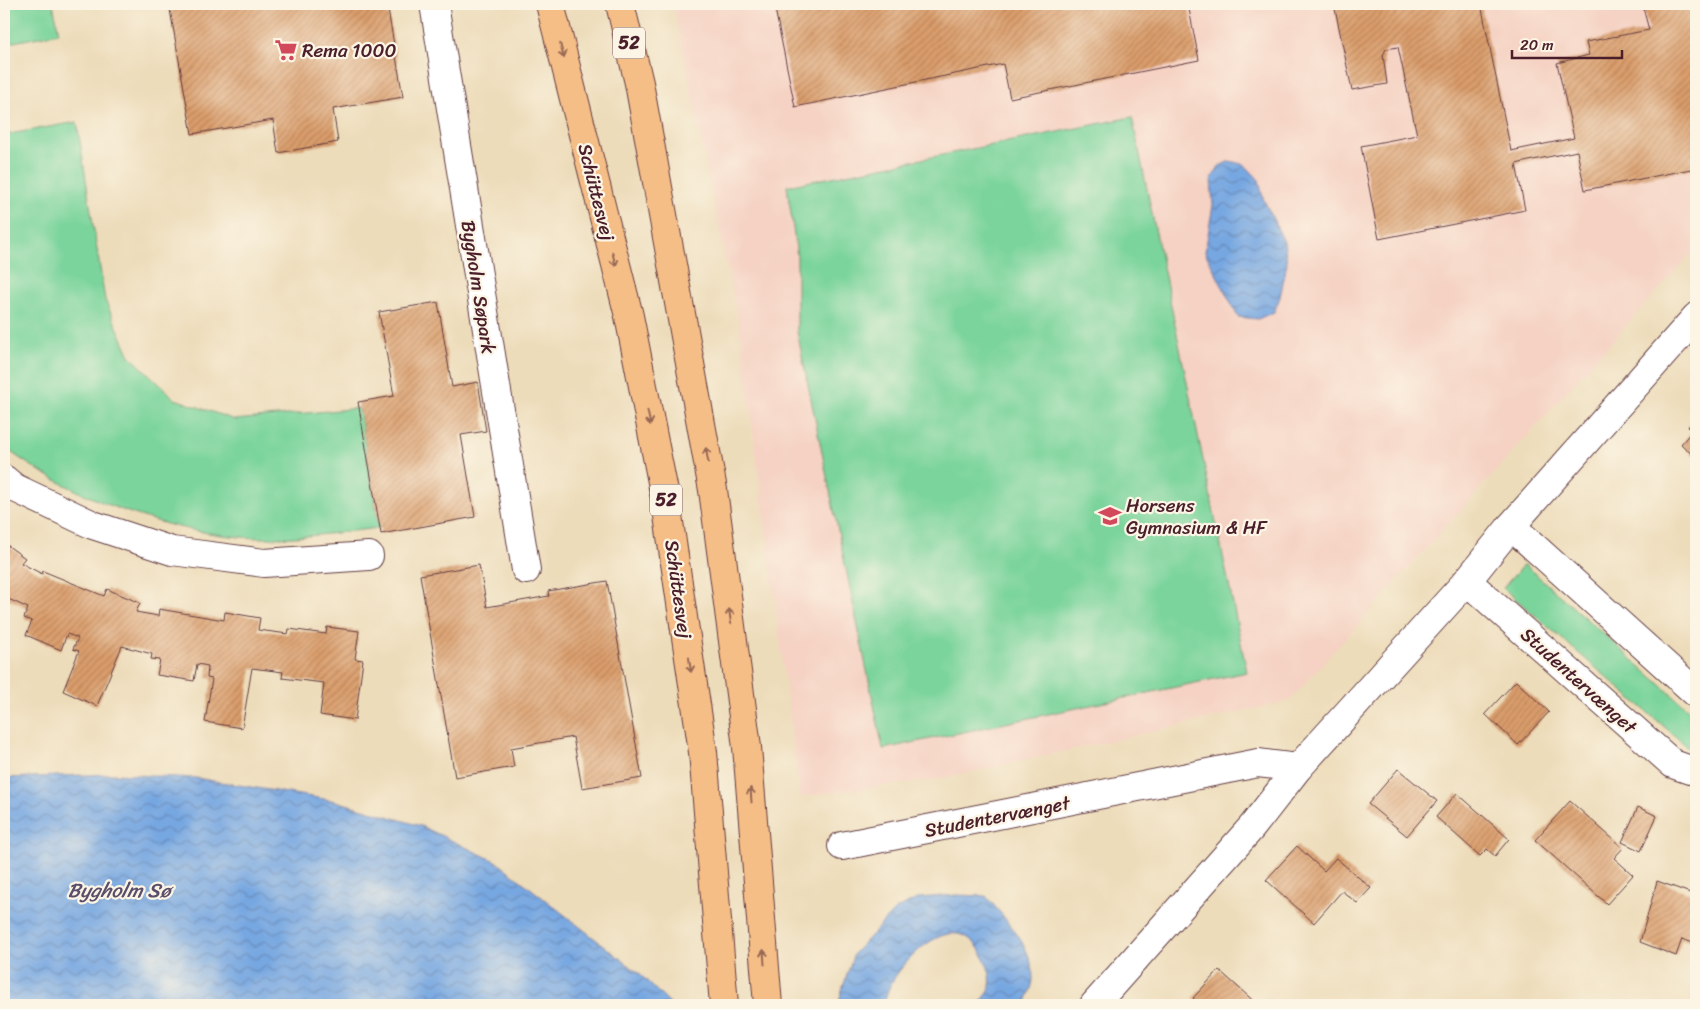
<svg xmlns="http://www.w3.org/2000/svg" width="1700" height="1009" font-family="Sriracha,sans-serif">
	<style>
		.built { fill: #f5d2c3 }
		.grass { fill: #7ad49b; stroke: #627a63 }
		.water { fill: url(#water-waves); stroke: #606386 }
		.building { fill: url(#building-hatch) }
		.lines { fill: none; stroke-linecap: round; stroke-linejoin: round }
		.street-casing { stroke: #623b40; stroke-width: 30 }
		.primary-casing { stroke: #623b40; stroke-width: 30 }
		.street { stroke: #fff; stroke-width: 28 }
		.primary { stroke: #f6be87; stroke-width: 28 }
		.oneway { stroke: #976754 }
		.labels { text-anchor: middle; stroke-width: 4.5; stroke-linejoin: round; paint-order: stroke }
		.shield { fill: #fcf5e5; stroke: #7f5f63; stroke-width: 1 }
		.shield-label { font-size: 18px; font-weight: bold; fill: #4a1f2b }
		.poi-label { font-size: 19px; fill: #4a1f2b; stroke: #fcf5e5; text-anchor: start }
		.street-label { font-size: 19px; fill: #4a1f2b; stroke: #fcf5e5 }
		.water-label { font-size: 20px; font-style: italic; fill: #5a4f6b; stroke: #fcf5e5 }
	</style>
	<defs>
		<pattern id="water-waves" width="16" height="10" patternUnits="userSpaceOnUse" patternTransform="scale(1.25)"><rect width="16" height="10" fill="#77a7e1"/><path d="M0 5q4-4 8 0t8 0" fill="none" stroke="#6487b7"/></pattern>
		<pattern id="building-hatch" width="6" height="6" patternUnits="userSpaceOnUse" patternTransform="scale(1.25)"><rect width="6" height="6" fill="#db9e6c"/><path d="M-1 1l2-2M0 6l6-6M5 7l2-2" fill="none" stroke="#b48059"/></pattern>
	</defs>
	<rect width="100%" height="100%" fill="#fcf5e5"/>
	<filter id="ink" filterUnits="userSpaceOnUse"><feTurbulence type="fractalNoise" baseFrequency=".02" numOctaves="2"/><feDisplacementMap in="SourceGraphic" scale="10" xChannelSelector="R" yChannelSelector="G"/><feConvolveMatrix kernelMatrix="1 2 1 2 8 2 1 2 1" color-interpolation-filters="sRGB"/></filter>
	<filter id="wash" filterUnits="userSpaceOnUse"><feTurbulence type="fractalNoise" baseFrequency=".0096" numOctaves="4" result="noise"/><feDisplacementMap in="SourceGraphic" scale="20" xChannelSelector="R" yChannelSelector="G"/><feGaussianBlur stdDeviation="1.12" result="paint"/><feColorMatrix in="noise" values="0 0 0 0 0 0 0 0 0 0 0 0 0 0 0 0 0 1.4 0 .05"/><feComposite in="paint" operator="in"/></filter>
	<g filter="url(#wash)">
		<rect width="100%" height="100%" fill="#eddcba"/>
		<path class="built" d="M 673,4 L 1696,4 L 1696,248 L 1289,701 L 945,778 L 800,797 L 740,330 Z"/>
		<g class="grass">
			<path d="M 4,4 L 53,4 L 59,33 L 4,44 Z"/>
			<path d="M 1132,117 L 1247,672 L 883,749 L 797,331 L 797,256 L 787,186 Z"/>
			<path d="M 77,122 L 105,300 L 130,356 L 175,399 L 235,420 L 359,408 L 379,528 C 344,532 309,537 273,538 C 184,540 74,500 4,447 L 4,135 Z"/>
			<path d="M 1524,564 L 1696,716 L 1696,748 L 1689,748 L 1503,588 Z"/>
		</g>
		<g class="water">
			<path d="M 1230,161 L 1245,165 L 1259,180 L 1263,198 L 1284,242 L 1287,263 L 1280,297 L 1274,312 L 1258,319 L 1238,317 L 1205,252 L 1213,205 L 1211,180 L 1219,166 Z"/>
			<path d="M 114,774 L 196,778 L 336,801 L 421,826 L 497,862 L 640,974 L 671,1005 L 4,1005 L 4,778 Z"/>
			<path d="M 956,895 L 986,896 C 1006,920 1033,946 1033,979 C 1033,987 1027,998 1025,1005 L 978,1005 C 982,1000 990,992 990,986 C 992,975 987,965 983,956 C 963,916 929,937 907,962 C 895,975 887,987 884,1005 L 839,1005 L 841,993 L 854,953 L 895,910 L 919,898 Z"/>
		</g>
		<g id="blocks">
			<g class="building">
				<path d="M 169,4 L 387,4 L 403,97 L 333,109 L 338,142 L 278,153 L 273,120 L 192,134 Z"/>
				<path d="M 774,4 L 1188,4 L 1199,60 L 1010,98 L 1003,64 L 795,107 Z"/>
				<path d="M 1334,4 L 1481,4 L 1511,151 L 1574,138 L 1557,63 L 1589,55 L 1586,42 L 1649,30 L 1642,4 L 1696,4 L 1696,168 L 1585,190 L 1577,151 L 1533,160 L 1516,164 L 1525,210 L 1379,239 L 1361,146 L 1417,135 L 1398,47 L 1386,49 L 1383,55 L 1387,84 L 1352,90 Z"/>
				<path d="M 438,302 L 452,387 L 478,382 L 486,431 L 461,435 L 475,517 L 381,534 L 358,402 L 394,396 L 379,312 Z"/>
				<path d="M 1696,417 L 1696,458 L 1681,444 L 1692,431 L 1688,427 Z"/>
				<path d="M 4,543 L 25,558 L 21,563 L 42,574 L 43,571 L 104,596 L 107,589 L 140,603 L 136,612 L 158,616 L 159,609 L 224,620 L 225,612 L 260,618 L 258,630 L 288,634 L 289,629 L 326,634 L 327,627 L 359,631 L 355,659 L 363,660 L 355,720 L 320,715 L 324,683 L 282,678 L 283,672 L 252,668 L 242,728 L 205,722 L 212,679 L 207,678 L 208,666 L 197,664 L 194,681 L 157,675 L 160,660 L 151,659 L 152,654 L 122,646 L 97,706 L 63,691 L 79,651 L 73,649 L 78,638 L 67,634 L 61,650 L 26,635 L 32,621 L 24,618 L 28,608 L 4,597 Z"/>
				<path d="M 479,565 L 487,607 L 549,596 L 548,591 L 607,581 L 642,778 L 582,788 L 573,737 L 511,748 L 514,767 L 455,777 L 420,575 Z"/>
				<path d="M 1516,681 L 1549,712 L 1518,745 L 1485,714 Z"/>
				<path d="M 1398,769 L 1437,801 L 1407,836 L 1368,804 Z"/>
				<path d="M 1457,793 L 1509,839 L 1495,856 L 1487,849 L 1480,856 L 1436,817 Z"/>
				<path d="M 1570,801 L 1623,848 L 1614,858 L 1633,875 L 1607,904 L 1535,840 Z"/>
				<path d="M 1638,807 L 1657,816 L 1641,851 L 1622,842 Z"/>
				<path d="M 1297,846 L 1324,871 L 1336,858 L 1371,888 L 1357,903 L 1342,891 L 1314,923 L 1266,880 Z"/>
				<path d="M 1657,881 L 1696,895 L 1696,944 L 1682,939 L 1676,956 L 1640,942 Z"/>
				<path d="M 1219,970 L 1258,1005 L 1200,1005 L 1193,998 Z"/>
			</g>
		</g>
	</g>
	<g filter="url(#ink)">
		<use href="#blocks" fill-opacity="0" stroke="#623b40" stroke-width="1"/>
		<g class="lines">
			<defs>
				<g id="street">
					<path d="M 434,4 L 526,570"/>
					<path d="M 4,479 L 15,488 L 93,525 L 172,551 L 264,563 L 369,556"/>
					<path d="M 1511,526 L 1696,693"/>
					<path d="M 1467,581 L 1673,764 L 1690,770 L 1696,770"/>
					<path d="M 842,846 L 1258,763 L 1298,768"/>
					<path d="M 1094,1005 L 1252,827 L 1298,768 L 1467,581 L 1511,526 L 1696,317"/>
				</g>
				<g id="primary">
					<path d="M 550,4 L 629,316 L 666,502 L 703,752 L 724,1005"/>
					<path d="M 620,4 L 639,83 L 713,490 L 747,747 L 768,1005"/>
				</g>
			</defs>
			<use href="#street" class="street-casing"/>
			<use href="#primary" class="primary-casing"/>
			<use href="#street" class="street"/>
			<use href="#primary" class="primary"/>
		</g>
		<defs><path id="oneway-shaft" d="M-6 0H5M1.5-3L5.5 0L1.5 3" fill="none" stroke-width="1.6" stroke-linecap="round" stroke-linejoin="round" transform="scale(1.25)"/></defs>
		<g class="oneway">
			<use href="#oneway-shaft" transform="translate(562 51) rotate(76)"/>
			<use href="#oneway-shaft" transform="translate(614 259) rotate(76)"/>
			<use href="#oneway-shaft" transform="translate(649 418) rotate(78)"/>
			<use href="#oneway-shaft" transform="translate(707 455) rotate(-100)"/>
			<use href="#oneway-shaft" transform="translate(730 616) rotate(-98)"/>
			<use href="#oneway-shaft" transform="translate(690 665) rotate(82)"/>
			<use href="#oneway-shaft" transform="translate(751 795) rotate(-94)"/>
			<use href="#oneway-shaft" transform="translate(764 957) rotate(-94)"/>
		</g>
	</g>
	<defs>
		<symbol id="supermarket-bare" viewBox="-9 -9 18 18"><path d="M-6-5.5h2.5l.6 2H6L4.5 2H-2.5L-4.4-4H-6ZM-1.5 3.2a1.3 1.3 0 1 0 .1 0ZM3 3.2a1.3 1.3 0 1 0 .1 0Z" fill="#d1495b" stroke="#fcf5e5" stroke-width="2.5" paint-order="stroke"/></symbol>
		<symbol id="university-bare" viewBox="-9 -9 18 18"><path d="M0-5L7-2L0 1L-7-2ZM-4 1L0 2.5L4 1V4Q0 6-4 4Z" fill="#d1495b" stroke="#fcf5e5" stroke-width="2.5" paint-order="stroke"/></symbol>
	</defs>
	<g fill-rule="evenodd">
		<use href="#supermarket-bare" x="270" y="34" width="32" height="32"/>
		<use href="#university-bare" x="1094" y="500" width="32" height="32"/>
	</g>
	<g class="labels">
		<g class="shield">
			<rect x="613" y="27.5" width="32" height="31" rx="4"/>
			<rect x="650" y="484.5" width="32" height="31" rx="4"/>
		</g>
		<g class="shield-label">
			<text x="629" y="49">52</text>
			<text x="666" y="506">52</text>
		</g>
		<g class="poi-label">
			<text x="302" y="57">Rema 1000</text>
			<text x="1126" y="512">Horsens<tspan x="1126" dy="22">Gymnasium &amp; HF</tspan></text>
		</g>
		<g class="street-label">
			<text transform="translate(597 192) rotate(76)" y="7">Schüttesvej</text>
			<text transform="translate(479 287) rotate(81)" y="7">Bygholm Søpark</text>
			<text transform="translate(679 589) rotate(82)" y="7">Schüttesvej</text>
			<text transform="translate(1579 680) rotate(42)" y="7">Studentervænget</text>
			<text transform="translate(997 816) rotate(-11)" y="7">Studentervænget</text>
		</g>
		<g class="water-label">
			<text x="119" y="897">Bygholm Sø</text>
		</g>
	</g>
	<rect width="1700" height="1009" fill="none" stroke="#fcf5e5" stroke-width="20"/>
	<path d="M1512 50v8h110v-8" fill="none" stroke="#4a1f2b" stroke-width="2.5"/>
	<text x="1520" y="50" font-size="15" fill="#4a1f2b" stroke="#fcf5e5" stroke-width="4" paint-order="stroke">20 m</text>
</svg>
